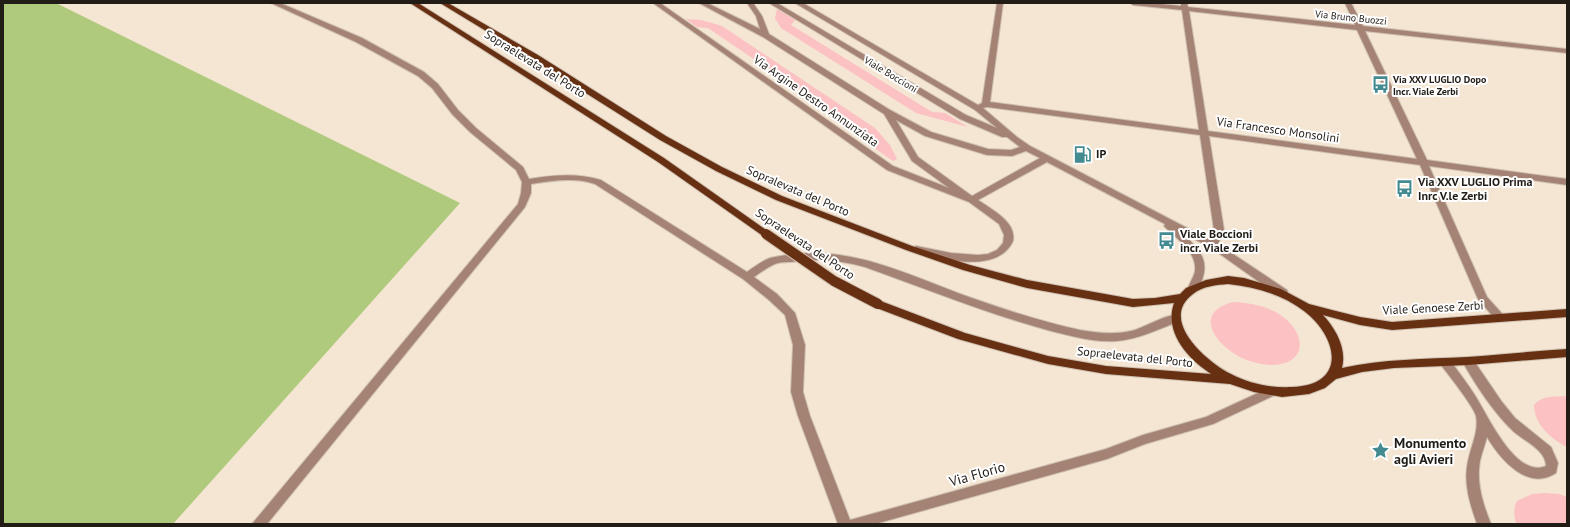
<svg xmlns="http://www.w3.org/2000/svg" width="1570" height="527" font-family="'PT Sans',sans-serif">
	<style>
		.green { fill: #fcc1c2 }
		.water { fill: #afca7c }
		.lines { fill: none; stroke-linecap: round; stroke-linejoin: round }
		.minor-casing { stroke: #cfc1b1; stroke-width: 2 }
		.major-casing { stroke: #cfc1b1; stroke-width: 2 }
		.minor { fill: #a58374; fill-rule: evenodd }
		.major { fill: #683013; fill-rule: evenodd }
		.major-bridge-casing { stroke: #cfc1b1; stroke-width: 12; stroke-linecap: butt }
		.major-bridge { stroke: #683013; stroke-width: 10 }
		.labels { text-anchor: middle; stroke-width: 4; stroke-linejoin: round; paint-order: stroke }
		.far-street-label { font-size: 10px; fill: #221c16; stroke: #fff }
		.far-poi-label { font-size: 10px; font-weight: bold; fill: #221c16; stroke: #fff; text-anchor: start }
		.street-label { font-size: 12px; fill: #221c16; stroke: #fff }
		.poi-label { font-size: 12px; font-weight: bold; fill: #221c16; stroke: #fff; text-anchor: start }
		.near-poi-label { font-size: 14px; font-weight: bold; fill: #221c16; stroke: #fff; text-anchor: start }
		.near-street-label { font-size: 14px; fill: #221c16; stroke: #fff }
	</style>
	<rect width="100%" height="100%" fill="#f5e5d3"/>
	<g class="green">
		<path d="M 777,9 L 795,20 L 791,25 L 932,112 L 945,113 L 968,127 L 916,113 L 781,28 L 775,18 Z"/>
		<path d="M 686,19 L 701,20 L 722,26 L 875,128 L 890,145 L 897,159 L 893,161 L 873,147 L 874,141 L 708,28 L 697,27 Z"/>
		<path d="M 1233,302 C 1253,303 1272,307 1287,320 C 1309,341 1302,366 1270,365 C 1259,364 1247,361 1238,356 C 1213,342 1194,312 1233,302 Z"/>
		<path d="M 1567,396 L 1567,447 C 1551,439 1534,424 1534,405 C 1542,395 1555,397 1567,396 Z"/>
		<path d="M 1545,493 L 1559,494 L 1567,497 L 1567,524 L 1516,524 C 1514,515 1513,509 1517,501 L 1532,494 Z"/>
	</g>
	<path class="water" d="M 3,3 L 56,3 L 460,203 L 173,524 L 3,524 Z"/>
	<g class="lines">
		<defs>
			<g id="minor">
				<path d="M 271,3 L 280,3 L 362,38 L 424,72 L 438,84 L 458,110 L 476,128 L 523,167 L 529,179 C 554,175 576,173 601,180 L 747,272 C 754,267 762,261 770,258 C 778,256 786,255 794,254 C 856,247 913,277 969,297 C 1006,310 1042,322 1080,330 C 1097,333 1114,335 1131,331 C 1144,328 1169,312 1180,315 L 1181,318 L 1180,321 C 1159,329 1139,339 1117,341 C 1095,343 1072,336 1051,331 C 988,314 927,289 865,267 C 840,260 816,258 791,262 C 786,262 780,262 775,264 C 768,267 761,272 754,277 L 777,294 L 795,313 L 805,345 L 803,392 L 810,416 L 850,520 L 1106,449 L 1143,435 L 1206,417 L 1271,387 L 1275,389 L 1277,392 L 1275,395 L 1213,424 L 1145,444 L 1107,459 L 875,524 L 838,524 L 798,416 L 791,392 L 793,345 L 785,315 L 769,300 L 743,279 L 595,184 C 573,177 552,181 531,184 L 531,193 L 525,207 L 267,524 L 252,524 L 518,204 L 521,193 L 522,182 L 516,170 L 470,132 L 452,114 L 432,88 L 418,76 L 356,42 Z"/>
				<path d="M 653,3 L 660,3 L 893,166 L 949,188 L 912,161 L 884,114 L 763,37 L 699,3 L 707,3 L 760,29 L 756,16 L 747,3 L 753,3 L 762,16 L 769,34 L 890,110 L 931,132 L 988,149 L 1011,150 L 1020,147 L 1007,137 L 1002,137 L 960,119 L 769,3 L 777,3 L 966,115 L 997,128 L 975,110 L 795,3 L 803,3 L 978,105 L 982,103 L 997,3 L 1003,3 L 990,102 L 1199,130 L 1182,10 L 1133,5 L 1130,3 L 1151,3 L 1181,6 L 1181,3 L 1187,3 L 1188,7 L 1355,25 L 1345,3 L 1351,3 L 1363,26 L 1567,49 L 1567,53 L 1365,31 L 1427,160 L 1567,179 L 1567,185 L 1429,166 L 1487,297 L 1506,318 L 1505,321 L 1497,321 L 1478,299 L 1420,165 L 1209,136 L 1224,230 L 1218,244 L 1287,290 L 1288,293 L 1287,296 L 1279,296 L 1210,247 L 1182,233 C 1203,252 1212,264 1197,291 L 1189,291 L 1188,288 C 1190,282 1194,277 1195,271 C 1197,252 1177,239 1166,228 L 1164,226 L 1165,224 L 1047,162 L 978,200 C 991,209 1017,222 1013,241 C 997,275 941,259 913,251 L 911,249 L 916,246 L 951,253 L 978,255 L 988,254 L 997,250 L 1003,243 L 1004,235 L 999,224 L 969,202 L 887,170 ZM 1189,11 L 1357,30 L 1417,159 L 1208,131 ZM 987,107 L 1200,135 L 1214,230 L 1210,240 L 1030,146 L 1017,137 L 983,108 ZM 896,120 L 925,136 L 987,155 L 1012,156 L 1026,151 L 1040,158 L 972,196 L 918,157 Z"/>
				<path d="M 1468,357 L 1472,358 L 1502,402 L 1515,418 L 1551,447 L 1558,463 L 1556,473 C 1528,492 1500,459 1487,437 C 1485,445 1482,452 1480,461 C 1476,483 1483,504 1491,524 L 1477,524 C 1470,504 1463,483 1468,461 C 1471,446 1479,431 1476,416 C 1474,407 1448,374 1441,365 L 1439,362 L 1441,359 L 1445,358 L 1449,359 C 1458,371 1468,384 1476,397 C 1488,416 1516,479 1546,466 C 1546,450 1524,441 1513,431 C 1494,413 1475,384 1462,361 L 1464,358 Z"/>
			</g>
			<g id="major">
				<path d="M 410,3 L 418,3 L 664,158 L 769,232 L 771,234 L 769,236 L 763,236 L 658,162 Z"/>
				<path d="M 440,3 L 448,3 L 538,55 L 666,136 L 722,167 L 782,196 L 912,246 L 970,265 L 1027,280 L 1133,299 L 1155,298 L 1180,294 L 1186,288 L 1206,280 L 1228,276 L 1244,278 L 1281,289 L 1309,304 L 1332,310 L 1360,317 L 1392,322 L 1567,309 L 1567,317 L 1392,330 L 1360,325 L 1323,315 C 1336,329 1347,349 1342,368 C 1383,359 1425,359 1467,357 C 1500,355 1534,351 1567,349 L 1567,357 L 1468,365 L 1394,368 L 1362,372 L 1336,379 L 1325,388 L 1309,394 L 1282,397 L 1254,392 L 1230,384 L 1106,374 L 1048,364 L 958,339 L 874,307 L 873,304 L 874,301 L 878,300 L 965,333 L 1048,356 L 1106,366 L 1211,374 C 1187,358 1164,332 1174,303 L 1133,307 L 1027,288 L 963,270 L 906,250 L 776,200 L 716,171 L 660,140 L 532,59 ZM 1228,284 C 1255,287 1282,294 1304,311 C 1338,337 1348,385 1292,387 C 1271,388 1250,384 1231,374 C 1207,362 1158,320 1193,294 C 1203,286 1216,285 1228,284 Z"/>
			</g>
		</defs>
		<use href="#minor" class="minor-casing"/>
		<use href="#major" class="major-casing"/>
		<use href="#minor" class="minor"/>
		<use href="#major" class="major"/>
		<defs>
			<path id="major-bridge" d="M 766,234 L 834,281 L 878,304"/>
		</defs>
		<use href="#major-bridge" class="major-bridge-casing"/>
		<use href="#major-bridge" class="major-bridge"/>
	</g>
	<defs>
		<symbol id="bus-bare" viewBox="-9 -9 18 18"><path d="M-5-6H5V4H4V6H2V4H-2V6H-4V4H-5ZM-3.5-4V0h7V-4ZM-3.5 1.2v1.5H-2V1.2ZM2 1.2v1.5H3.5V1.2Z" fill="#438a91" stroke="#fff" stroke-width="2.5" paint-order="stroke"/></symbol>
		<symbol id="fuel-bare" viewBox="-9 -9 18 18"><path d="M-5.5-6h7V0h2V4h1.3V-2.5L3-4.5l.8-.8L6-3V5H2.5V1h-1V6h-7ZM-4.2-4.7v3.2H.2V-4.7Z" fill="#438a91" stroke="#fff" stroke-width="2.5" paint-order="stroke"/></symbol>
		<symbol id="sight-bare" viewBox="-9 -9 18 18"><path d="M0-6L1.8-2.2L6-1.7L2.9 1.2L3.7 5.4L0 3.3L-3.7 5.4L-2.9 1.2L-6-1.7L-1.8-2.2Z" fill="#438a91" stroke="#fff" stroke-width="2.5" paint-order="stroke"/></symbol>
	</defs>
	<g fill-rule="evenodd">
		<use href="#bus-bare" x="1368" y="72" width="25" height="25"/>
		<use href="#fuel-bare" x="1070" y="142" width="25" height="25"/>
		<use href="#bus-bare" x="1392" y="176" width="25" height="25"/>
		<use href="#bus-bare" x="1154" y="228" width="25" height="25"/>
		<use href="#sight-bare" x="1368" y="438" width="25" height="25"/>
	</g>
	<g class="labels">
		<g class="far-street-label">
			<text transform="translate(1351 17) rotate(6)" y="4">Via Bruno Buozzi</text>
			<text transform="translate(891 74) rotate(31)" y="4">Viale Boccioni</text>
		</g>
		<g class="far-poi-label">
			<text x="1393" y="83">Via XXV LUGLIO Dopo<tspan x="1393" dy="12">Incr. Viale Zerbi</tspan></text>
		</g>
		<g class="street-label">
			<text transform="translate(535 64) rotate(32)" y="4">Sopraelevata del Porto</text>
			<text transform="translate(816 101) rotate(35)" y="4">Via Argine Destro Annunziata</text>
			<text transform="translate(1278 130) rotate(8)" y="4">Via Francesco Monsolini</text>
			<text transform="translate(798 191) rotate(23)" y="4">Sopralevata del Porto</text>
			<text transform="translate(805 244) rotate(34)" y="4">Sopraelevata del Porto</text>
			<text transform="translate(1433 308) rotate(-3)" y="4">Viale Genoese Zerbi</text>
			<text transform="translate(1135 357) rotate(6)" y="4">Sopraelevata del Porto</text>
		</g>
		<g class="poi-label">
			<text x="1096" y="158">IP</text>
			<text x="1418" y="186">Via XXV LUGLIO Prima<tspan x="1418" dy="14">Inrc V.le Zerbi</tspan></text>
			<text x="1180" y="238">Viale Boccioni<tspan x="1180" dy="14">incr. Viale Zerbi</tspan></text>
		</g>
		<g class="near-poi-label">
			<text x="1394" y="448">Monumento<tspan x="1394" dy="16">agli Avieri</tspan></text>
		</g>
		<g class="near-street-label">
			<text transform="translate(977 474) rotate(-16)" y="5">Via Florio</text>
		</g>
	</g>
	<rect width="1570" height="527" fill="none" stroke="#221c16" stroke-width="8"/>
</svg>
